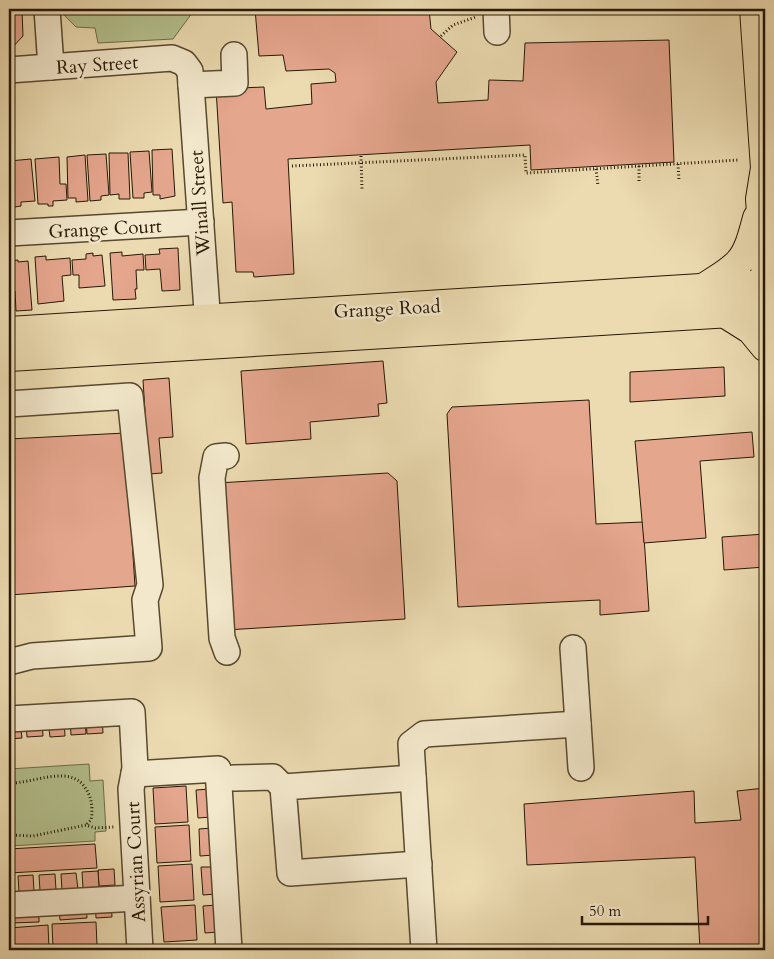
<svg xmlns="http://www.w3.org/2000/svg" width="774" height="959" font-family="Cardo,serif">
	<style>
		.green { fill: #b4c18e; stroke: #6e6c49 }
		.building { fill: #e5a68e; stroke: #271804 }
		.lines { fill: none; stroke-linecap: round; stroke-linejoin: round }
		.minor-casing { stroke: #58492f; stroke-width: 28 }
		.major-casing { stroke: #271804; stroke-width: 30 }
		.path { stroke: #271804; stroke-width: 3; stroke-dasharray: 1 2.5; stroke-linecap: butt }
		.minor { stroke: #f3e8cc; stroke-width: 25 }
		.major { stroke: #ecdbb1; stroke-width: 28 }
		.labels { text-anchor: middle; stroke-width: 5; stroke-linejoin: round; paint-order: stroke }
		.street-label { font-size: 19px; fill: #271804; stroke: #f3e8cc }
	</style>
	<rect width="100%" height="100%" fill="#ecdbb1"/>
	<filter id="stains"><feTurbulence type="fractalNoise" baseFrequency=".004" numOctaves="4"/><feColorMatrix values="0 0 0 0 .2 0 0 0 0 .09 0 0 0 0 .02 0 0 0 .5 -.17"/></filter>
	<radialGradient id="worn" r=".72"><stop offset=".6" stop-color="#630" stop-opacity="0"/><stop offset="1" stop-color="#630" stop-opacity=".3"/></radialGradient>
	<g class="green">
		<path d="M 64,9 L 195,9 L 173,39 L 98,43 L 95,28 L 76,27 L 65,16 Z"/>
		<path d="M 89,764 L 90,781 L 103,780 L 106,831 L 95,832 L 95,841 L 9,846 L 9,769 Z"/>
	</g>
	<g class="building">
		<path d="M 9,9 L 22,9 L 23,36 L 9,51 Z"/>
		<path d="M 255,9 L 429,9 L 431,29 L 457,52 L 436,82 L 438,103 L 488,100 L 489,80 L 523,81 L 525,43 L 669,40 L 674,162 L 531,170 L 530,145 L 288,159 L 294,274 L 254,277 L 253,272 L 236,272 L 232,202 L 223,203 L 216,89 L 264,87 L 266,109 L 312,104 L 311,84 L 336,82 L 335,73 L 329,69 L 286,71 L 283,55 L 259,56 Z"/>
		<path d="M 172,149 L 175,196 L 160,199 L 160,195 L 153,195 L 152,150 Z"/>
		<path d="M 149,151 L 152,192 L 144,193 L 144,198 L 133,198 L 130,152 Z"/>
		<path d="M 109,153 L 128,153 L 130,199 L 119,199 L 119,194 L 110,195 Z"/>
		<path d="M 106,154 L 109,195 L 101,196 L 101,200 L 90,201 L 87,155 Z"/>
		<path d="M 85,155 L 88,201 L 76,202 L 76,198 L 68,198 L 67,157 Z"/>
		<path d="M 59,157 L 60,184 L 66,184 L 67,200 L 53,201 L 53,206 L 48,206 L 48,204 L 38,204 L 35,159 Z"/>
		<path d="M 31,159 L 35,201 L 21,202 L 21,206 L 9,208 L 9,161 Z"/>
		<path d="M 178,248 L 180,290 L 162,291 L 160,269 L 146,270 L 145,255 L 160,254 L 159,249 Z"/>
		<path d="M 122,252 L 122,256 L 143,254 L 144,270 L 136,270 L 137,289 L 135,289 L 136,299 L 113,300 L 110,253 Z"/>
		<path d="M 93,253 L 93,256 L 102,255 L 105,286 L 79,288 L 79,275 L 73,275 L 72,260 L 86,259 L 86,254 Z"/>
		<path d="M 46,256 L 46,260 L 70,258 L 71,275 L 62,276 L 64,301 L 38,304 L 35,257 Z"/>
		<path d="M 18,260 L 18,262 L 28,261 L 32,310 L 16,311 L 15,291 L 9,292 L 9,263 L 10,261 Z"/>
		<path d="M 383,361 L 387,403 L 378,404 L 379,416 L 310,422 L 311,439 L 246,444 L 241,371 Z"/>
		<path d="M 724,367 L 725,396 L 630,402 L 630,372 Z"/>
		<path d="M 169,378 L 173,437 L 159,438 L 162,473 L 149,474 L 143,380 Z"/>
		<path d="M 589,400 L 596,524 L 643,522 L 649,611 L 600,615 L 600,600 L 458,607 L 447,414 L 452,407 Z"/>
		<path d="M 752,432 L 754,457 L 700,461 L 706,538 L 644,543 L 635,441 Z"/>
		<path d="M 125,433 L 135,586 L 9,595 L 9,439 Z"/>
		<path d="M 388,473 L 397,481 L 405,619 L 226,630 L 217,483 Z"/>
		<path d="M 765,534 L 765,567 L 724,570 L 722,537 Z"/>
		<path d="M 102,717 L 103,733 L 87,734 L 86,718 Z"/>
		<path d="M 85,718 L 86,734 L 71,735 L 70,719 Z"/>
		<path d="M 42,720 L 43,736 L 27,737 L 26,721 Z"/>
		<path d="M 48,720 L 64,720 L 65,736 L 50,737 Z"/>
		<path d="M 20,722 L 22,738 L 9,739 L 9,723 Z"/>
		<path d="M 186,786 L 188,822 L 155,824 L 153,788 Z"/>
		<path d="M 765,788 L 765,950 L 700,950 L 695,857 L 527,865 L 524,804 L 694,791 L 695,823 L 741,820 L 737,791 Z"/>
		<path d="M 210,789 L 211,817 L 198,818 L 196,790 Z"/>
		<path d="M 189,825 L 191,861 L 157,863 L 155,827 Z"/>
		<path d="M 212,828 L 214,855 L 200,856 L 199,829 Z"/>
		<path d="M 95,844 L 97,868 L 9,873 L 9,849 Z"/>
		<path d="M 192,864 L 194,900 L 160,902 L 158,866 Z"/>
		<path d="M 201,867 L 215,867 L 216,894 L 203,895 Z"/>
		<path d="M 114,869 L 115,885 L 99,886 L 98,870 Z"/>
		<path d="M 98,871 L 99,887 L 83,888 L 82,872 Z"/>
		<path d="M 76,873 L 78,889 L 62,890 L 61,874 Z"/>
		<path d="M 55,874 L 56,890 L 40,891 L 39,875 Z"/>
		<path d="M 33,875 L 34,891 L 19,892 L 18,876 Z"/>
		<path d="M 9,877 L 13,877 L 14,893 L 9,893 Z"/>
		<path d="M 111,901 L 112,917 L 96,918 L 95,902 Z"/>
		<path d="M 86,904 L 87,918 L 60,920 L 59,906 Z"/>
		<path d="M 195,905 L 197,940 L 164,942 L 161,907 Z"/>
		<path d="M 217,905 L 219,932 L 205,933 L 203,906 Z"/>
		<path d="M 39,908 L 39,922 L 12,923 L 12,909 Z"/>
		<path d="M 96,922 L 97,945 L 53,948 L 52,924 Z"/>
		<path d="M 48,925 L 49,948 L 9,950 L 9,928 Z"/>
	</g>
	<g class="lines">
		<defs>
			<g id="minor">
				<path d="M 47,9 L 51,67"/>
				<path d="M 496,9 L 497,32"/>
				<path d="M 9,70 L 172,58 L 184,63 L 190,71 L 209,339"/>
				<path d="M 191,85 L 235,83 L 234,55"/>
				<path d="M 9,233 L 201,222"/>
				<path d="M 9,404 L 130,396 L 150,585 L 145,600 L 149,648 L 32,656 L 9,662"/>
				<path d="M 226,456 L 216,457 L 212,478 L 222,638 L 227,652"/>
				<path d="M 573,648 L 581,768"/>
				<path d="M 9,719 L 132,712 L 135,768 L 131,789 L 140,950"/>
				<path d="M 134,774 L 218,769 L 229,950"/>
				<path d="M 234,778 L 273,777 L 283,787"/>
				<path d="M 413,778 L 283,787 L 290,873 L 419,864"/>
				<path d="M 9,905 L 137,898"/>
				<path d="M 424,950 L 411,744 L 424,734 L 578,724"/>
			</g>
			<g id="major">
				<path d="M 754,9 L 765,168 L 760,199 L 765,267"/>
				<path d="M 703,288 C 715,280 729,273 739,262 C 749,251 753,233 757,218"/>
				<path d="M 724,313 L 751,330 L 765,347"/>
				<path d="M 9,331 L 765,284"/>
				<path d="M 9,357 L 765,311"/>
			</g>
		</defs>
		<use href="#minor" class="minor-casing"/>
		<use href="#major" class="major-casing"/>
		<g class="path">
			<path d="M 441,36 L 453,25 L 476,17"/>
			<path d="M 361,156 L 362,190"/>
			<path d="M 678,164 L 679,181"/>
			<path d="M 292,166 L 525,155 L 526,173 L 739,160"/>
			<path d="M 639,166 L 639,183"/>
			<path d="M 596,169 L 598,186"/>
			<path d="M 9,783 C 33,784 71,763 86,789 C 92,798 93,810 91,820 L 86,825"/>
			<path d="M 9,835 L 33,836 L 86,825 L 95,828 L 114,827"/>
		</g>
		<use href="#minor" class="minor"/>
		<use href="#major" class="major"/>
	</g>
	<g class="labels">
		<g class="street-label">
			<text transform="translate(97 64) rotate(-4)" y="7">Ray Street</text>
			<text transform="translate(199 203) rotate(-94)" y="7">Winall Street</text>
			<text transform="translate(105 228) rotate(-3)" y="7">Grange Court</text>
			<text transform="translate(387 308) rotate(-3)" y="7">Grange Road</text>
			<text transform="translate(135 862) rotate(-93)" y="7">Assyrian Court</text>
		</g>
	</g>
	<rect width="774" height="959" fill="none" stroke="#ecdbb1" stroke-width="30"/>
	<rect x="10" y="10" width="754" height="939" fill="none" stroke="#271804" stroke-width="2.5"/>
	<rect x="15" y="15" width="744" height="929" fill="none" stroke="#271804"/>
	<path d="M582 916v8h126v-8" fill="none" stroke="#271804" stroke-width="2.5"/>
	<text x="589" y="916" font-size="15" fill="#271804" stroke="#f3e8cc" stroke-width="4" paint-order="stroke">50 m</text>
	<rect width="100%" height="100%" filter="url(#stains)"/>
	<rect width="100%" height="100%" fill="url(#worn)"/>
</svg>
